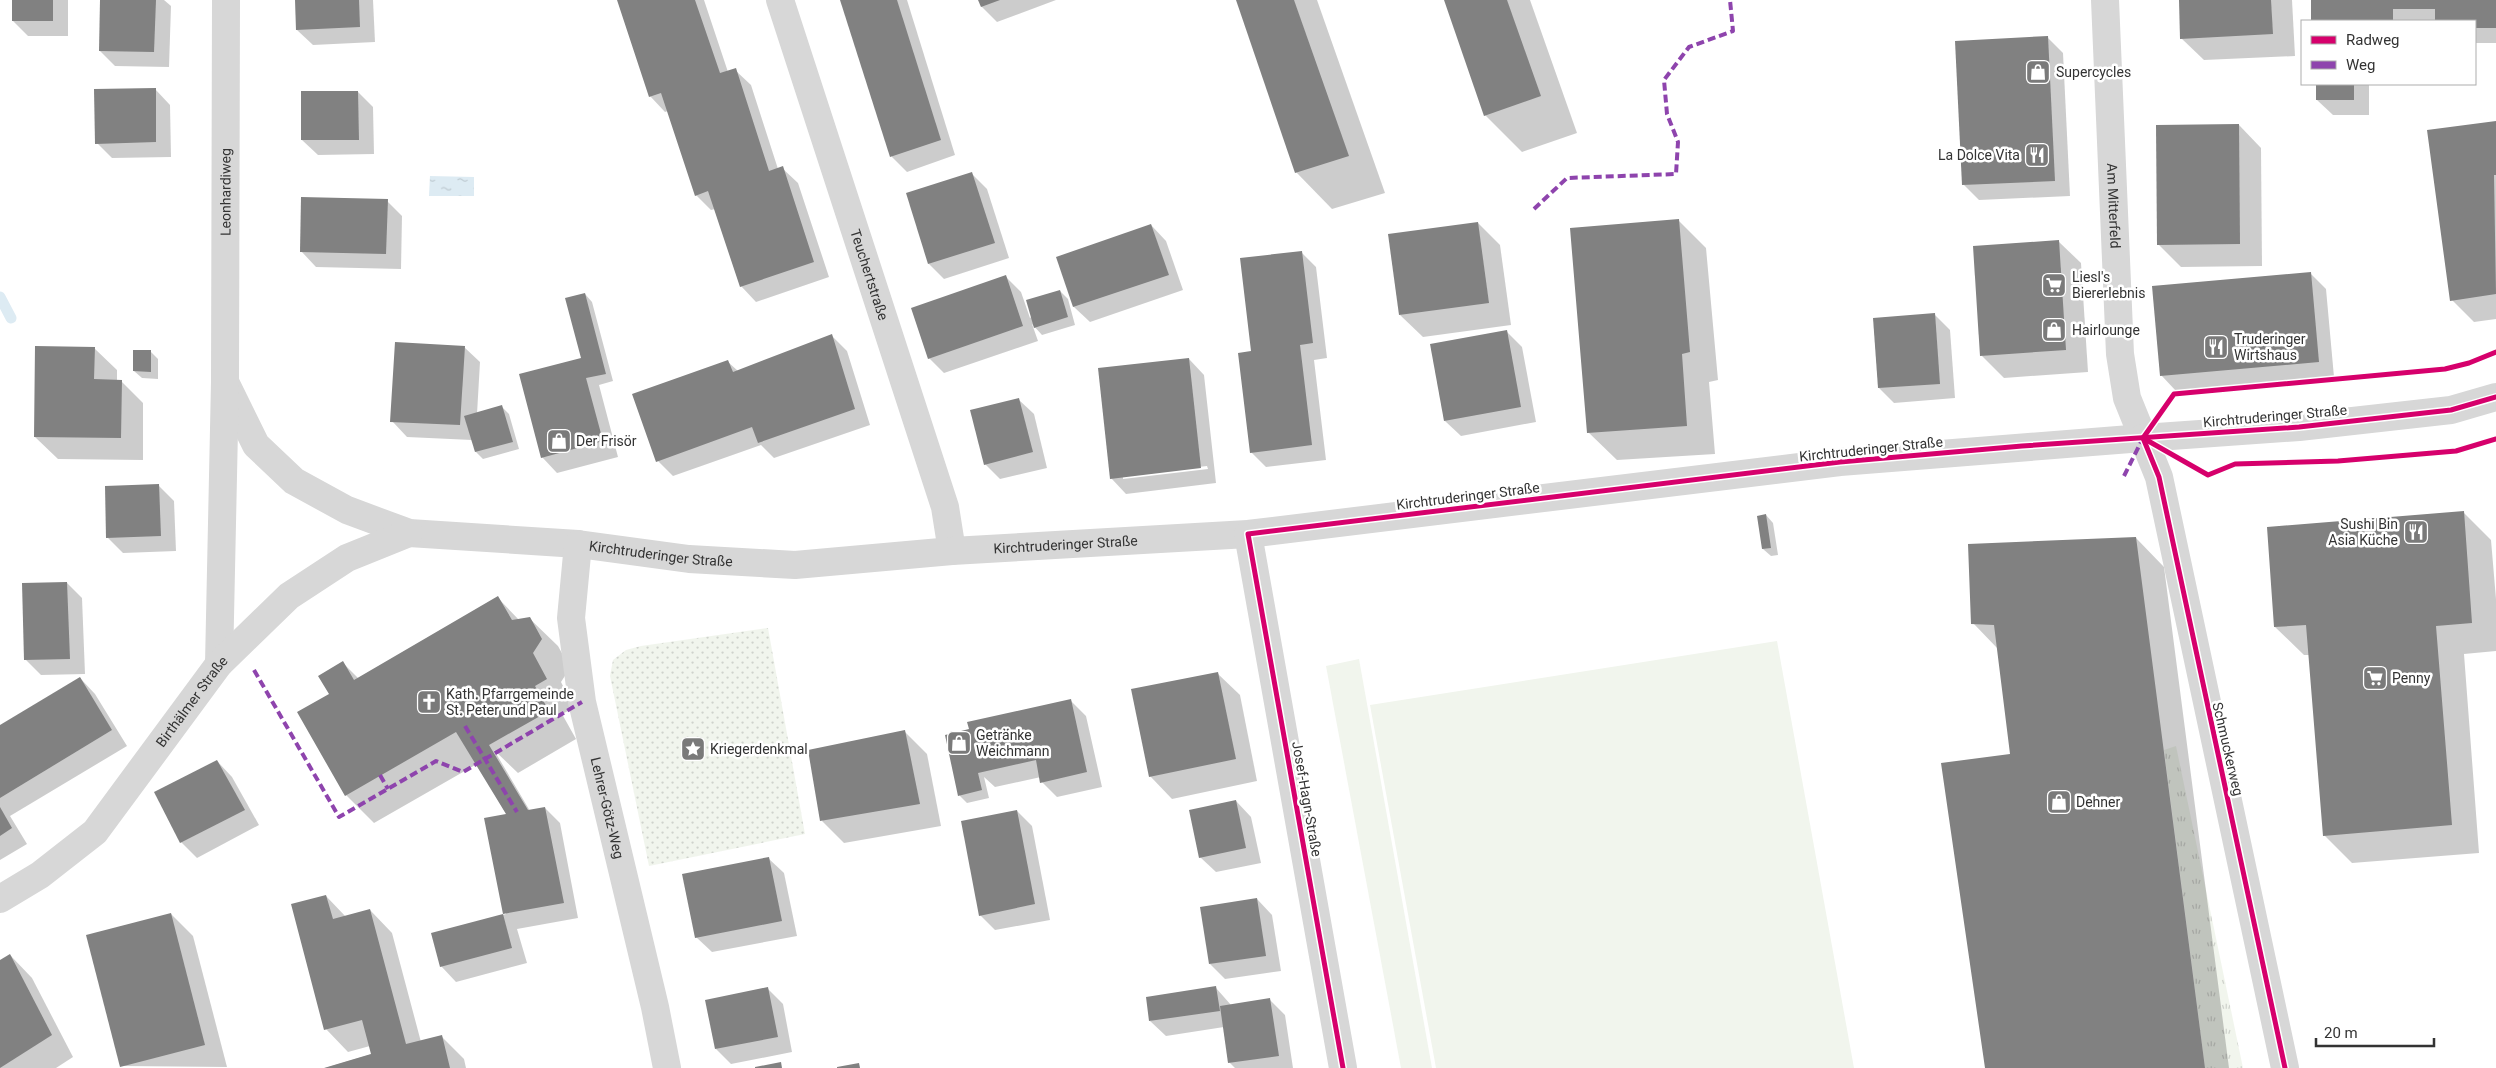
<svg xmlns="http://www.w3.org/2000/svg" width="2496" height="1068" font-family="Roboto,sans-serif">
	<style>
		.grass { fill: url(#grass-tufts) }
		.park { fill: url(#park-dots) }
		.pitch { fill: #f1f5ed }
		.water { fill: url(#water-ripples) }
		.shadow { fill: #0003; fill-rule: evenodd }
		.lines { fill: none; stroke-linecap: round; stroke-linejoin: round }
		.stream { stroke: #ddebf3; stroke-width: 11 }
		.building { fill: #818181 }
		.minor { stroke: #d7d7d7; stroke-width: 28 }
		.tertiary { stroke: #d7d7d7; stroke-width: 28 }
		.quiet { stroke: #8e44ad; stroke-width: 4; stroke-dasharray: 8 4; stroke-linecap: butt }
		.cycleway-casing { stroke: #fff; stroke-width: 8 }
		.cycleway { stroke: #d6006c; stroke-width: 5 }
		.labels { text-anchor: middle; stroke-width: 5; stroke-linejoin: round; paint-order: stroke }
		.poi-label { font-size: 14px; fill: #333; stroke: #fff; text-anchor: start }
		.street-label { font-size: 14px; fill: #333; stroke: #fff }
	</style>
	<defs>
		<pattern id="grass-tufts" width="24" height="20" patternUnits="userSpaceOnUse" patternTransform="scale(1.25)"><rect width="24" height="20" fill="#f1f5ed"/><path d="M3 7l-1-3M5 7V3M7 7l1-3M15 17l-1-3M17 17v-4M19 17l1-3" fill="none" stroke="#cfd2cc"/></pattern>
		<pattern id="park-dots" width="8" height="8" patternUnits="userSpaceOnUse" patternTransform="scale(1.25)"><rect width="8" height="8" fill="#f1f5ed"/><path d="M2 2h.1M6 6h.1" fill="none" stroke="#cfd2cc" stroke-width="1.8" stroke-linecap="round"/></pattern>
		<pattern id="water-ripples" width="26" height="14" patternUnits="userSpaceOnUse" patternTransform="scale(1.25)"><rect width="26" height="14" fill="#ddebf3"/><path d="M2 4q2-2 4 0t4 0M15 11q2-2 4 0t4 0" fill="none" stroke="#becad1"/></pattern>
	</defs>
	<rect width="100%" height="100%" fill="#fff"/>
	<path class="grass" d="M 2176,746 L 2243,1068 L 2205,1068 L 2164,750 Z"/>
	<path class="park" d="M 768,628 L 805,834 L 649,866 L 610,676 L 613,660 L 626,650 L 641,646 Z"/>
	<g class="pitch">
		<path d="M 1777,641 L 1854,1068 L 1436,1068 L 1370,705 Z"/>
		<path d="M 1359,659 L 1432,1068 L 1401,1068 L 1326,666 Z"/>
	</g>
	<path class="water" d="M 430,176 L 474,177 L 474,196 L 429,196 Z"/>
	<g class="shadow">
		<path d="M 13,0 L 68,0 L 68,36 L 28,36 L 13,21 Z"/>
		<path d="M 101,0 L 164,0 L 171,6 L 169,67 L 115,66 L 100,51 Z"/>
		<path d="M 296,0 L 373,0 L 375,42 L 313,45 L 297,30 Z"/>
		<path d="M 618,0 L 704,0 L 728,72 L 735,70 L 751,85 L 778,169 L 782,168 L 798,183 L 829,277 L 756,302 L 741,286 L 715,209 L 711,210 L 696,195 L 668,111 L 665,112 L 650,96 Z"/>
		<path d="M 841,0 L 907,0 L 955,155 L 907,172 L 892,157 Z"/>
		<path d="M 980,0 L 1056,0 L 997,22 L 982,7 Z"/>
		<path d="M 1237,0 L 1317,0 L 1385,193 L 1332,209 L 1296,172 Z"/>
		<path d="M 1445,0 L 1530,0 L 1577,133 L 1522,152 L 1485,115 Z"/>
		<path d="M 2180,0 L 2292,0 L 2295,56 L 2204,60 L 2181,38 Z"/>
		<path d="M 2312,0 L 2496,0 L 2496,43 L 2475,43 L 2475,21 L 2312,21 Z"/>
		<path d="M 2047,37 L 2063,53 L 2070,196 L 1979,200 L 1964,185 Z"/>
		<path d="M 2317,84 L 2369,84 L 2369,115 L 2333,115 L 2317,100 Z"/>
		<path d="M 155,89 L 170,105 L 171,157 L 112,158 L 97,143 Z"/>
		<path d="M 358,92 L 373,107 L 374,154 L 318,155 L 302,140 Z"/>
		<path d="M 2496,122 L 2496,319 L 2474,322 L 2452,300 Z"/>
		<path d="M 2239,125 L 2261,148 L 2262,266 L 2181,267 L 2158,244 Z"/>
		<path d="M 972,174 L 987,189 L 1009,258 L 944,279 L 929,264 Z"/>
		<path d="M 387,201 L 402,216 L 401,269 L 316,267 L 301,251 Z"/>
		<path d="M 1678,220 L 1706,248 L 1718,380 L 1709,382 L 1715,454 L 1617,460 L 1588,432 Z"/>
		<path d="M 1478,223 L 1500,245 L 1511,325 L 1423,337 L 1400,315 Z"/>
		<path d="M 1151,225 L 1166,241 L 1183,290 L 1090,322 L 1074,307 L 1058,257 Z"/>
		<path d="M 2058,241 L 2081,263 L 2088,372 L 2004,378 L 1982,356 Z"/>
		<path d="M 1301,252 L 1316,267 L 1327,358 L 1314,360 L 1326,460 L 1266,467 L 1251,452 L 1252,352 Z"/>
		<path d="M 2311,274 L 2326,289 L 2334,377 L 2176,391 L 2161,375 Z"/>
		<path d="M 1006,277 L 1021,292 L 1030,318 L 1060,291 L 1068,299 L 1075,325 L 1042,335 L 1032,324 L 1038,341 L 944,373 L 929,358 Z"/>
		<path d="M 585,294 L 592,302 L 613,381 L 599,385 L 618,457 L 557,473 L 542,457 L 583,359 Z"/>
		<path d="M 1934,314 L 1950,330 L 1955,398 L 1894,403 L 1879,388 Z"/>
		<path d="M 1506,331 L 1522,347 L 1536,422 L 1461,436 L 1445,421 Z"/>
		<path d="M 832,336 L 847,351 L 870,425 L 774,458 L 761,445 L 673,476 L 658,461 L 728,362 L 738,371 Z"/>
		<path d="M 464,347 L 480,362 L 477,414 L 502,407 L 509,414 L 519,449 L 483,459 L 476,452 L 472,440 L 407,437 L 392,421 Z"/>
		<path d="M 94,348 L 117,370 L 117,381 L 121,381 L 143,403 L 143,460 L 58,459 L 35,437 Z"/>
		<path d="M 150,351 L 158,359 L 158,379 L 142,378 L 134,371 Z"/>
		<path d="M 1189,359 L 1204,375 L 1216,483 L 1126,494 L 1111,478 ZM 1207,466 L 1208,469 L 1123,479 L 1123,476 Z"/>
		<path d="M 1018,399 L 1034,414 L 1047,468 L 1000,479 L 985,464 Z"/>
		<path d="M 159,486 L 174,501 L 176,551 L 123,553 L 108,538 Z"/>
		<path d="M 2463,512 L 2491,540 L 2496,599 L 2496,651 L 2464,654 L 2479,853 L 2352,863 L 2324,835 L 2310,655 L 2304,655 L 2275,627 L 2268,528 Z"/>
		<path d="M 1766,515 L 1773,523 L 1778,555 L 1771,556 L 1763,549 Z"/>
		<path d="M 2136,538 L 2164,567 L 2229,1068 L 1986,1068 L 2012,755 L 1998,649 L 1973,623 Z"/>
		<path d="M 67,583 L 82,598 L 85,674 L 41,675 L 26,660 Z"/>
		<path d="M 498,598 L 519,620 L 529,618 L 558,646 L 570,668 L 561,682 L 574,708 L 562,714 L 576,739 L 518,773 L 494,750 L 530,811 L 545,808 L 560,823 L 578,918 L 517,929 L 527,963 L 456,982 L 441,966 L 432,934 L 506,914 L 507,815 L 477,764 L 374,823 L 346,795 L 330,694 L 343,663 L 359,679 Z"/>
		<path d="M 1217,673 L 1240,695 L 1257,781 L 1172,799 L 1150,776 Z"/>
		<path d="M 80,678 L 95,694 L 127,746 L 10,816 L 27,844 L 0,860 L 0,726 Z"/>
		<path d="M 1071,701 L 1086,716 L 1102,787 L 1057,797 L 1042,782 L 1041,777 L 995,787 L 984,777 L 989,798 L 967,803 L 960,796 L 968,731 Z"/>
		<path d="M 905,732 L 927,754 L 941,826 L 844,843 L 822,821 Z"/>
		<path d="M 217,761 L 232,777 L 259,825 L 197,858 L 181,842 Z"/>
		<path d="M 1236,801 L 1251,817 L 1261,863 L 1216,872 L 1200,857 Z"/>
		<path d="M 1017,811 L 1032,826 L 1050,920 L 995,930 L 980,915 Z"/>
		<path d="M 768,858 L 784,873 L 797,936 L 712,952 L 696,937 Z"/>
		<path d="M 326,896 L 346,917 L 370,910 L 392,933 L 421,1042 L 441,1036 L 464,1059 L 466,1068 L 325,1068 L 372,1054 L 370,1046 L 348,1052 L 326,1029 Z"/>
		<path d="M 1257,899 L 1272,915 L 1281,971 L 1225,979 L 1210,964 Z"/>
		<path d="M 171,914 L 193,936 L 227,1067 L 121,1066 Z"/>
		<path d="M 10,955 L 32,978 L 73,1057 L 56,1068 L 0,1068 L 0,961 Z"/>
		<path d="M 1216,988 L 1231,1005 L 1270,1000 L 1285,1015 L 1293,1068 L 1235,1068 L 1229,1062 L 1224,1027 L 1166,1036 L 1150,1021 Z"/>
		<path d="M 768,989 L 783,1004 L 792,1052 L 731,1064 L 716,1049 Z"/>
	</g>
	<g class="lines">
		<path class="stream" d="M 0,297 L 11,318"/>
	</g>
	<g class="building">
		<rect x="12" y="0" width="41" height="21"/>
		<path d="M 100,0 L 156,0 L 154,52 L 99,51 Z"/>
		<path d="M 295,0 L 359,0 L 360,27 L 296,30 Z"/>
		<path d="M 617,0 L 695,0 L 720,73 L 736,68 L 769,171 L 783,166 L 814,262 L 740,287 L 708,191 L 695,196 L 661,93 L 649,97 Z"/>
		<path d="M 840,0 L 897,0 L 941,140 L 890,157 Z"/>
		<path d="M 978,0 L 1000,0 L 981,7 Z"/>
		<path d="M 1236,0 L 1294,0 L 1349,156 L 1295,173 Z"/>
		<path d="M 1444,0 L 1507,0 L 1541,96 L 1484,116 Z"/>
		<path d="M 2179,0 L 2271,0 L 2273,34 L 2180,39 Z"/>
		<path d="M 2311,0 L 2496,0 L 2496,28 L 2475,28 L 2475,21 L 2435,21 L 2435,9 L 2393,9 L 2393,21 L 2311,21 Z"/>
		<path d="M 2048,36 L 2055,181 L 1962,185 L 1955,41 Z"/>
		<rect x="2316" y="84" width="38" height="16"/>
		<path d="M 156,88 L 156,142 L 95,144 L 94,89 Z"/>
		<path d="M 301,91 L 358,91 L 359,140 L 301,140 Z"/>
		<path d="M 2496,121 L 2496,175 L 2494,175 L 2496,294 L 2450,301 L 2427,130 Z"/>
		<path d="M 2239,124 L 2240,244 L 2157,245 L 2156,125 Z"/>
		<path d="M 972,172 L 995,243 L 928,264 L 906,193 Z"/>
		<path d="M 301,197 L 388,199 L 386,254 L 300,252 Z"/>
		<path d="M 1679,219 L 1690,352 L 1682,354 L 1687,426 L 1587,433 L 1570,228 Z"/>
		<path d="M 1478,222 L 1489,303 L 1399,315 L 1388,234 Z"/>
		<path d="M 1151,224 L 1169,275 L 1073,307 L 1056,257 Z"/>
		<path d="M 2059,240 L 2066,350 L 1980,356 L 1973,246 Z"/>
		<path d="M 1302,251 L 1313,343 L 1300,345 L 1312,445 L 1250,453 L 1238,353 L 1251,351 L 1240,258 Z"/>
		<path d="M 2311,272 L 2319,362 L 2160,376 L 2152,286 Z"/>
		<path d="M 1006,275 L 1023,326 L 928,359 L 911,308 Z"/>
		<path d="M 1060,290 L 1068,317 L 1034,328 L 1026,300 Z"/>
		<path d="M 585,293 L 606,374 L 586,378 L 603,441 L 541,458 L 519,374 L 581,358 L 565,298 Z"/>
		<path d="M 1935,313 L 1940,384 L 1878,388 L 1873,318 Z"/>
		<path d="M 1507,330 L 1521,407 L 1444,421 L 1430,344 Z"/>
		<path d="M 832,334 L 855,409 L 758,443 L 752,427 L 656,462 L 632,394 L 728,360 L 733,372 Z"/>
		<path d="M 395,342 L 465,346 L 460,425 L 390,422 Z"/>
		<path d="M 35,346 L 95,347 L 94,379 L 122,380 L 121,438 L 34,437 Z"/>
		<path d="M 133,350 L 151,350 L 151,372 L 133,371 Z"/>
		<path d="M 1189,358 L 1201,468 L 1110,479 L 1098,368 Z"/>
		<path d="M 1019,398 L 1033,452 L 984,465 L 970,410 Z"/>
		<path d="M 502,405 L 513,442 L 475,452 L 464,416 Z"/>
		<path d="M 159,484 L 161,536 L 106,538 L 105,486 Z"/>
		<path d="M 2464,511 L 2472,623 L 2436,626 L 2452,825 L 2323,836 L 2306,625 L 2274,627 L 2267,527 Z"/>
		<path d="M 1766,514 L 1771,548 L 1762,549 L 1757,516 Z"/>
		<path d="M 2136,537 L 2205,1068 L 1985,1068 L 1941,763 L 2010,754 L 1994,625 L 1971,624 L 1968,544 Z"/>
		<path d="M 67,582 L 70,659 L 24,660 L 22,583 Z"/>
		<path d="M 498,596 L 512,620 L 530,617 L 542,639 L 533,653 L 547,679 L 535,686 L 549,711 L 489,745 L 528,810 L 545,807 L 564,903 L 503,914 L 484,818 L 506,814 L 456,732 L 345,796 L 297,712 L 329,694 L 318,676 L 343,661 L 354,680 Z"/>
		<path d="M 1218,672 L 1236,759 L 1149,777 L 1131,689 Z"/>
		<path d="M 80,677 L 112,730 L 0,798 L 0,725 Z"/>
		<path d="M 1071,699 L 1087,772 L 1040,783 L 1036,760 L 978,773 L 982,790 L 958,796 L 945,735 L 969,729 L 967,722 Z"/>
		<path d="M 905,730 L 920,804 L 820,821 L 808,750 Z"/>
		<path d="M 217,760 L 245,810 L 180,843 L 154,792 Z"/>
		<path d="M 1236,800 L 1246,848 L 1199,858 L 1189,810 Z"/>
		<path d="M 0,807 L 12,828 L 0,836 Z"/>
		<path d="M 1017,810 L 1035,904 L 979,916 L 961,821 Z"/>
		<path d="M 769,857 L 782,921 L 695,938 L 682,874 Z"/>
		<path d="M 326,895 L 333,919 L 370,909 L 406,1044 L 442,1035 L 450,1068 L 324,1068 L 371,1054 L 362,1020 L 324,1030 L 291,904 Z"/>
		<path d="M 1257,898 L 1266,956 L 1209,964 L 1200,907 Z"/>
		<path d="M 171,913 L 205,1045 L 120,1067 L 86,935 Z"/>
		<path d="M 503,914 L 512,948 L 440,967 L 431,933 Z"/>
		<path d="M 10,954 L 52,1035 L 0,1068 L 0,960 Z"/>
		<path d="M 1216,986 L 1220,1011 L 1149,1021 L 1146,997 Z"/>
		<path d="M 768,987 L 778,1037 L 715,1049 L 705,1000 Z"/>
		<path d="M 1270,998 L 1279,1056 L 1228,1063 L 1220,1006 Z"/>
		<path d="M 781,1062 L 782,1068 L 755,1068 L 755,1067 Z"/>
		<path d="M 859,1063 L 860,1068 L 837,1068 L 837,1067 Z"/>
	</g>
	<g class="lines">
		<g class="minor">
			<path id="s1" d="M 780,0 L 945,507 L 952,551"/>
			<path id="s2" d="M 225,382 L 256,445 L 294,481 L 347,510 L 409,533 L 578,544 L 689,559 L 795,565 L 952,551 L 1248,534 L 1840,462 L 2143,438"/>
			<path d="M 1248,534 L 1343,1068"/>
			<path id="s3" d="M 578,544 L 571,618 L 582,702 L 655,1007 L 667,1068"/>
			<path id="s4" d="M 219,664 L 225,382 L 226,0"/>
			<path id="s5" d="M 0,899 L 40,875 L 95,832 L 219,664 L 289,596 L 347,558 L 409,533"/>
		</g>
		<g class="tertiary">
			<path id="s6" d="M 2105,0 L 2120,354 L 2127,398 L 2159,477 L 2285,1068"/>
			<path d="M 2143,438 L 2299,427 L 2451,410 L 2496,397"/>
		</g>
		<g class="quiet">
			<path d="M 1534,209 L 1567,178 L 1676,174 L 1678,142 L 1667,114 L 1664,80 L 1689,47 L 1733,31 L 1730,0"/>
			<path d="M 2124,476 L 2143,438"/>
			<path d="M 254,670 L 339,817 L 436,761 L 463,772 L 582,702"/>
			<path d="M 465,726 L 517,812"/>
			<path d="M 380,775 L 388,789"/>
		</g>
		<defs>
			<g id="cycleway">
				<path d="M 2143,438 L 2159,477 L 2285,1068"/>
				<path d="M 2143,438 L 2174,394 L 2445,369 L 2469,363 L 2496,352"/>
				<path d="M 2143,438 L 2208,475 L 2235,464 L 2338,461 L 2456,451 L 2496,439"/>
				<path d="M 1343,1068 L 1248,534 L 1840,462 L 2022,446 L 2299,427 L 2451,410 L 2496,397"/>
			</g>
		</defs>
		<use href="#cycleway" class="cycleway-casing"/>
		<use href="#cycleway" class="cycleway"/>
	</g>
	<defs>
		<symbol id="shop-square" viewBox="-11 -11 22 22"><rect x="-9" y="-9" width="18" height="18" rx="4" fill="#7a7a7a" stroke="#fff"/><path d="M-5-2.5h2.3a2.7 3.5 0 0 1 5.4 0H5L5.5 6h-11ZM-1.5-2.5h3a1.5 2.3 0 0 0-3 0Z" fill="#fff"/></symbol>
		<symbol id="restaurant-square" viewBox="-11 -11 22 22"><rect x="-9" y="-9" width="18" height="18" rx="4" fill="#7a7a7a" stroke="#fff"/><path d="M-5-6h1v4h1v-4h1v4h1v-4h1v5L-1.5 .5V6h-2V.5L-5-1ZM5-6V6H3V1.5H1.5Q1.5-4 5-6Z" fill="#fff"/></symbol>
		<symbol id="supermarket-square" viewBox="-11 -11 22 22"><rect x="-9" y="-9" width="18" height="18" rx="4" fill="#7a7a7a" stroke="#fff"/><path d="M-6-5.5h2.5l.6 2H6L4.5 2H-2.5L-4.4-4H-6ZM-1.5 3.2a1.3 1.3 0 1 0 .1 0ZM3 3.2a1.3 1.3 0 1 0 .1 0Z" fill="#fff"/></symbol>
		<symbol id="church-square" viewBox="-11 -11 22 22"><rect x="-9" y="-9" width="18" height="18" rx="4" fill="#7a7a7a" stroke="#fff"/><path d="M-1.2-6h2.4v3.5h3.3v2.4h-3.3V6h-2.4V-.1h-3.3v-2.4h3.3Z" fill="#fff"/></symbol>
		<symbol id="sight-square" viewBox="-11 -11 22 22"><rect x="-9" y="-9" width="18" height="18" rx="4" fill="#7a7a7a" stroke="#fff"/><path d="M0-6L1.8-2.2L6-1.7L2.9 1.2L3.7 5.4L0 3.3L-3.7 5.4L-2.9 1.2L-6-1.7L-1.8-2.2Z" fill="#fff"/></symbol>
	</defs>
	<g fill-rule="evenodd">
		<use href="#shop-square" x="2024" y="58" width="28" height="28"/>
		<use href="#restaurant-square" x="2023" y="141" width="28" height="28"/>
		<use href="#supermarket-square" x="2040" y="271" width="28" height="28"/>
		<use href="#shop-square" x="2040" y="316" width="28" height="28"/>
		<use href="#restaurant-square" x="2202" y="333" width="28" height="28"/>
		<use href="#shop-square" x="545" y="427" width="28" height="28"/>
		<use href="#restaurant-square" x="2402" y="518" width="28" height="28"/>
		<use href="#supermarket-square" x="2361" y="664" width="28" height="28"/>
		<use href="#church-square" x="415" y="688" width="28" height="28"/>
		<use href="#shop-square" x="945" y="729" width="28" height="28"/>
		<use href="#sight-square" x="679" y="735" width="28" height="28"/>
		<use href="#shop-square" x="2045" y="788" width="28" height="28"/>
	</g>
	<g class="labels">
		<g class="poi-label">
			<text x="2056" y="77">Supercycles</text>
			<text x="2020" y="160" text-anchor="end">La Dolce Vita</text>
			<text x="2072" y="282">Liesl's<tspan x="2072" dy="16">Biererlebnis</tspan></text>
			<text x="2072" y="335">Hairlounge</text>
			<text x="2234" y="344">Truderinger<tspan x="2234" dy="16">Wirtshaus</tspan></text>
			<text x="576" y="446">Der Frisör</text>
			<text x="2398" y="529" text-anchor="end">Sushi Bin<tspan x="2398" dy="16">Asia Küche</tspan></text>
			<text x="2392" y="683">Penny</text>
			<text x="446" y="699">Kath. Pfarrgemeinde<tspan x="446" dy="16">St. Peter und Paul</tspan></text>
			<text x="976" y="740">Getränke<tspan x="976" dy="16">Weichmann</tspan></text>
			<text x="710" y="754">Kriegerdenkmal</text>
			<text x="2076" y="807">Dehner</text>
		</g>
		<g class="street-label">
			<text dy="5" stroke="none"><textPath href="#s4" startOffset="472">Leonhardiweg</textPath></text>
			<text dy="5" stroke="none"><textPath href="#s6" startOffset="206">Am Mitterfeld</textPath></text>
			<text dy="5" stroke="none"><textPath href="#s1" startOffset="289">Teuchertstraße</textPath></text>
			<text transform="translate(2275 416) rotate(-5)" y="5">Kirchtruderinger Straße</text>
			<text transform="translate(1871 449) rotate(-6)" y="5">Kirchtruderinger Straße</text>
			<text transform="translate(1468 496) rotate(-7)" y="5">Kirchtruderinger Straße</text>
			<text dy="5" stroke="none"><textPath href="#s2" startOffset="908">Kirchtruderinger Straße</textPath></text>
			<text dy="5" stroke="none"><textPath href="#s2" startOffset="502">Kirchtruderinger Straße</textPath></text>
			<text dy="5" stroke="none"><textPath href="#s5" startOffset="279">Birthälmer Straße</textPath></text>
			<text transform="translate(2228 749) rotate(77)" y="5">Schmuckerweg</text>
			<text transform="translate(1307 799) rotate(80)" y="5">Josef-Hagn-Straße</text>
			<text dy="5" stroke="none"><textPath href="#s3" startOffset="268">Lehrer-Götz-Weg</textPath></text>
		</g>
	</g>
	<rect x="2301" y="20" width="175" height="65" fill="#ffffff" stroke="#adadad"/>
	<rect x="2311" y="36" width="25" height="8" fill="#d6006c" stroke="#adadad"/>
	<text x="2346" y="45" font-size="15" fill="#333333">Radweg</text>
	<rect x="2311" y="61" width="25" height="8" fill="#8e44ad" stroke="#adadad"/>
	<text x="2346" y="70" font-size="15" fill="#333333">Weg</text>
	<path d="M2316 1038v8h118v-8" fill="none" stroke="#333333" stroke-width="2.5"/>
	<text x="2324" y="1038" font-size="15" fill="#333333" stroke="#ffffff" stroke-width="4" paint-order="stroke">20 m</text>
</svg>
